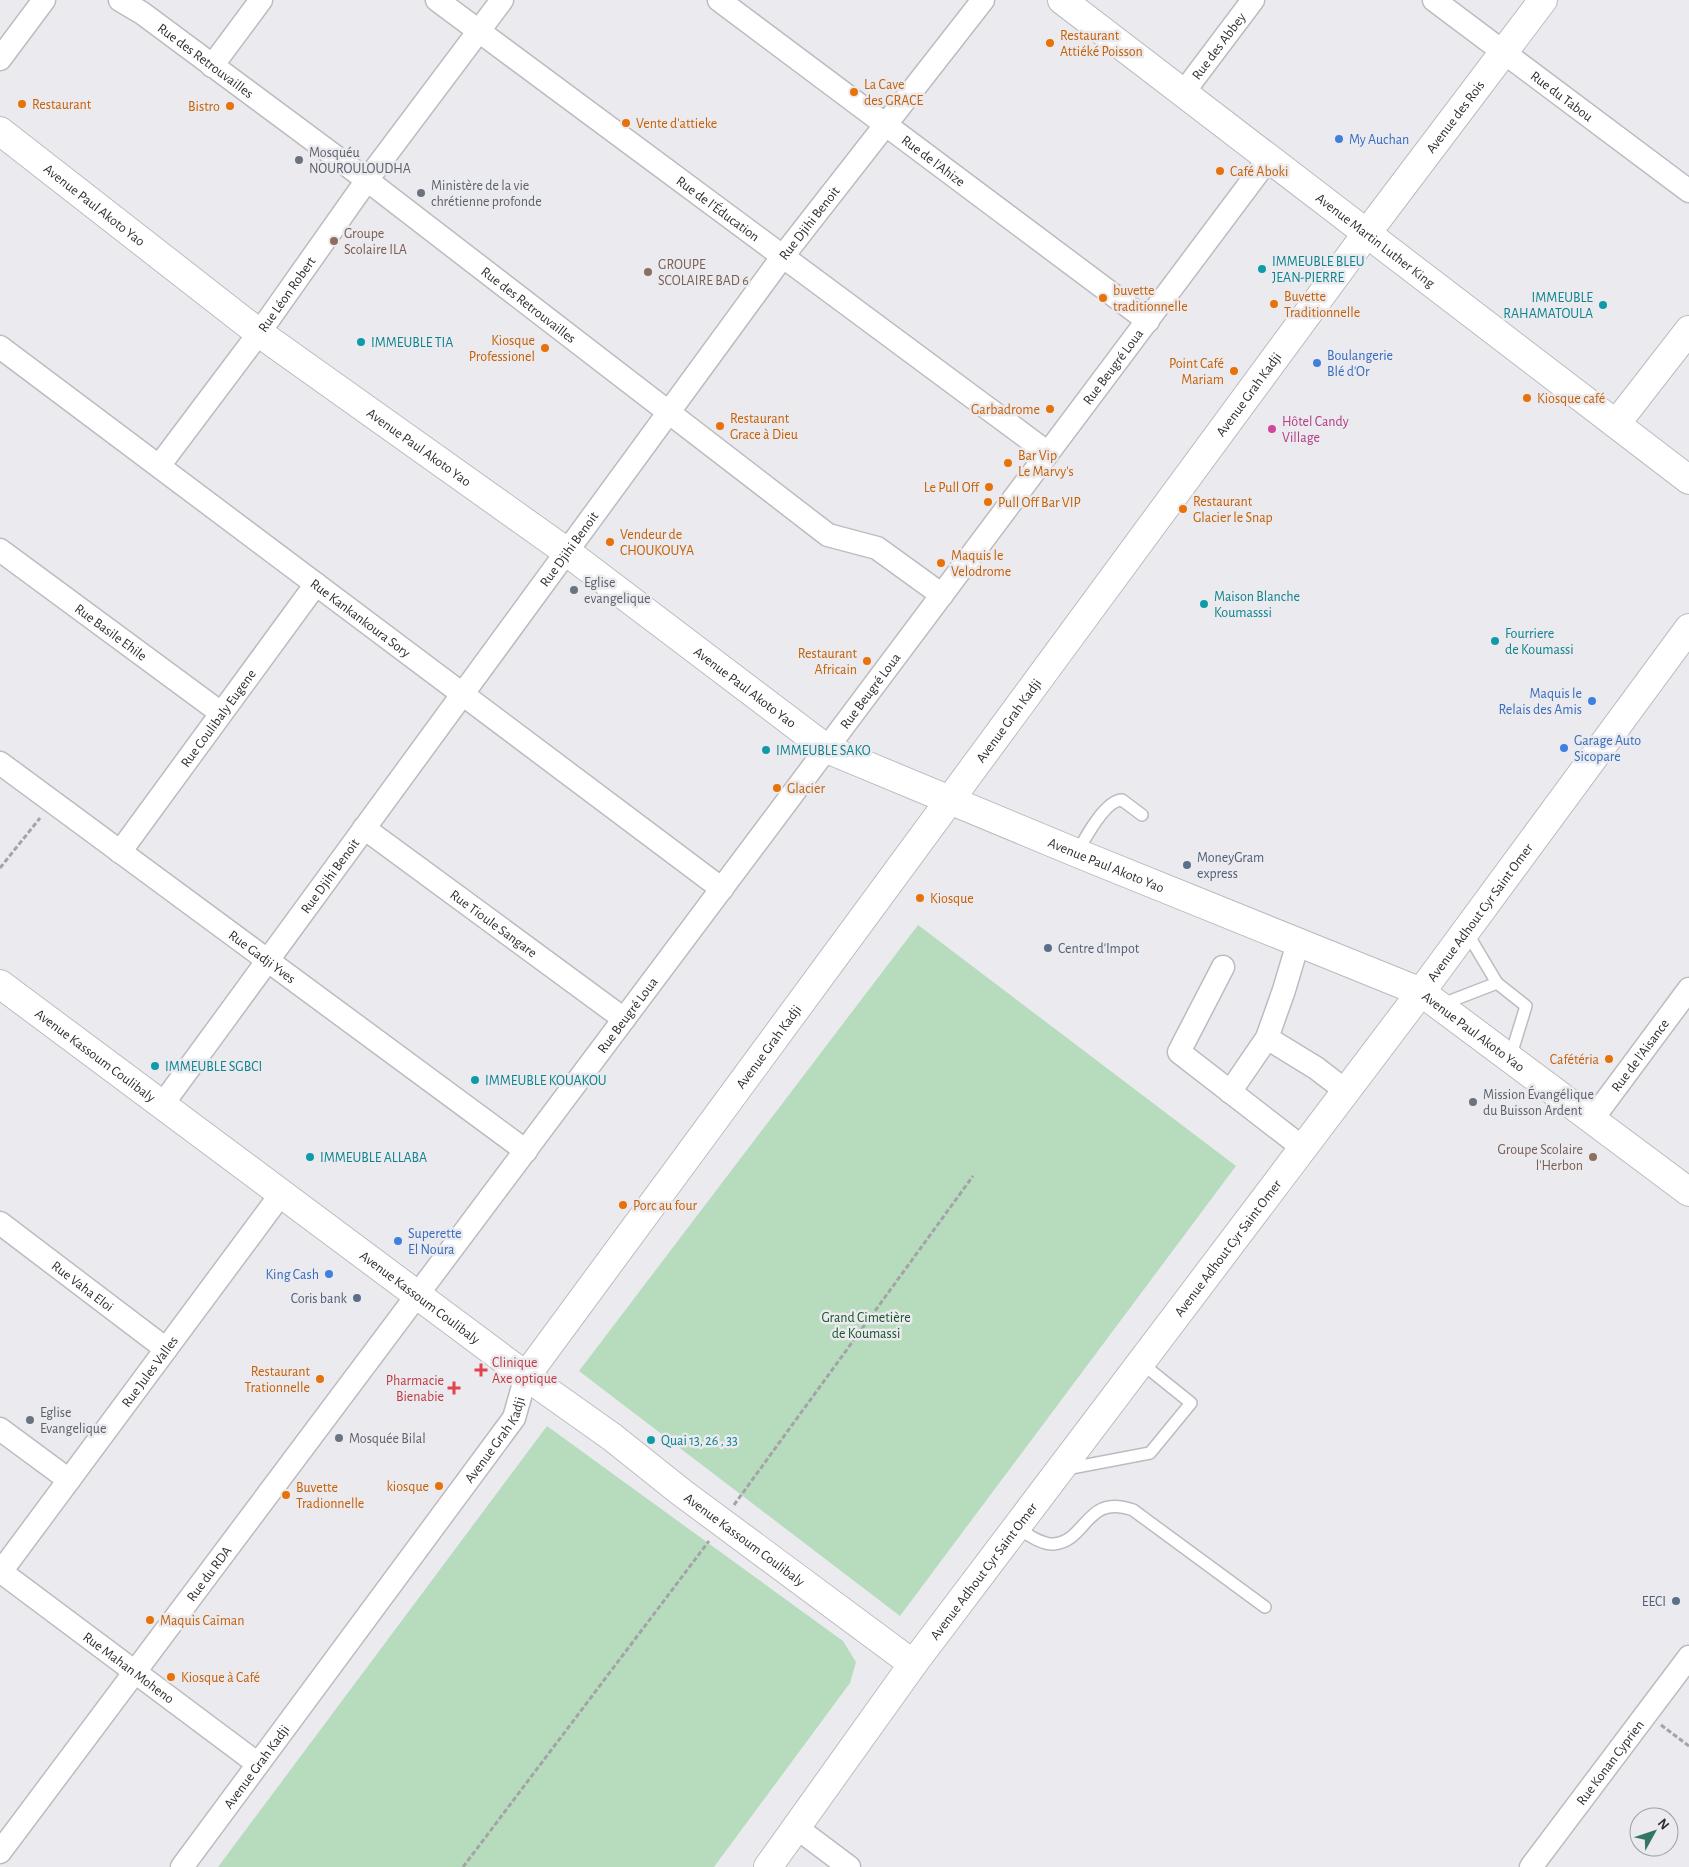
<svg xmlns="http://www.w3.org/2000/svg" width="1689" height="1867" font-family="'Alegreya Sans',sans-serif">
	<style>
		.green { fill: #b7dcbd }
		.lines { fill: none; stroke-linecap: round; stroke-linejoin: round }
		.service-casing { stroke: #bcbcc0; stroke-width: 14 }
		.minor-casing { stroke: #bcbcc0; stroke-width: 25 }
		.tertiary-casing { stroke: #bcbcc0; stroke-width: 30 }
		.path { stroke: #a4a3a7; stroke-width: 3; stroke-dasharray: 5 2.5; stroke-linecap: butt }
		.service { stroke: #fff; stroke-width: 11 }
		.minor { stroke: #fff; stroke-width: 22 }
		.tertiary { stroke: #fff; stroke-width: 28 }
		.food-dot { fill: #e8710a; stroke: #ebeaee; stroke-width: 2 }
		.shop-dot { fill: #3f7fe0; stroke: #ebeaee; stroke-width: 2 }
		.worship-dot { fill: #6b7280; stroke: #ebeaee; stroke-width: 2 }
		.education-dot { fill: #8d6e63; stroke: #ebeaee; stroke-width: 2 }
		.culture-dot { fill: #0f9aa8; stroke: #ebeaee; stroke-width: 2 }
		.hotel-dot { fill: #d1479c; stroke: #ebeaee; stroke-width: 2 }
		.service-dot { fill: #5c6f8a; stroke: #ebeaee; stroke-width: 2 }
		.health-dot { fill: #e0444e; stroke: #ebeaee; stroke-width: 2 }
		.labels { text-anchor: middle; stroke-width: 5; stroke-linejoin: round; paint-order: stroke }
		.food-label { font-size: 14px; fill: #c56008; stroke: #ebeaee; text-anchor: start }
		.street-label { font-size: 14px; fill: #2f2f31; stroke: #ebeaee }
		.shop-label { font-size: 14px; fill: #366cbe; stroke: #ebeaee; text-anchor: start }
		.worship-label { font-size: 14px; fill: #5b616d; stroke: #ebeaee; text-anchor: start }
		.education-label { font-size: 14px; fill: #785e54; stroke: #ebeaee; text-anchor: start }
		.culture-label { font-size: 14px; fill: #0d838f; stroke: #ebeaee; text-anchor: start }
		.hotel-label { font-size: 14px; fill: #b23c85; stroke: #ebeaee; text-anchor: start }
		.service-label { font-size: 14px; fill: #4e5e75; stroke: #ebeaee; text-anchor: start }
		.park-label { font-size: 14px; fill: #18552c; stroke: #ebeaee }
		.health-label { font-size: 14px; fill: #be3a42; stroke: #ebeaee; text-anchor: start }
	</style>
	<rect width="100%" height="100%" fill="#ebeaee"/>
	<g class="green">
		<path d="M 918,925 L 1236,1166 L 900,1616 L 579,1371 Z"/>
		<path d="M 547,1426 L 843,1641 L 856,1662 L 850,1683 L 714,1867 L 218,1867 Z"/>
	</g>
	<g class="lines">
		<defs>
			<g id="service">
				<path d="M 1077,853 C 1084,840 1105,800 1122,800 L 1142,815"/>
				<path d="M 1466,931 L 1497,983"/>
				<path d="M 1440,1005 L 1497,983 L 1526,1006 L 1510,1058"/>
				<path d="M 1066,1469 L 1150,1453 L 1191,1403 L 1140,1362"/>
				<path d="M 1015,1527 C 1026,1533 1041,1545 1054,1544 C 1087,1541 1086,1493 1133,1510 L 1265,1607"/>
			</g>
			<g id="minor">
				<path id="s1" d="M 120,0 L 142,13 L 367,180 L 828,535 L 877,548 L 942,595"/>
				<path id="s2" d="M 437,0 L 1048,453"/>
				<path id="s3" d="M 719,0 L 1148,321"/>
				<path id="s4" d="M 1434,0 L 1689,191"/>
				<path d="M 0,59 L 44,0"/>
				<path d="M 212,66 L 261,0"/>
				<path id="s5" d="M 1183,93 L 1253,0"/>
				<path id="s6" d="M 0,347 L 722,889"/>
				<path id="s7" d="M 159,466 L 259,333 L 367,180 L 502,0"/>
				<path id="s8" d="M 0,550 L 221,713"/>
				<path id="s9" d="M 0,763 L 526,1151"/>
				<path id="s10" d="M 364,828 L 624,1019"/>
				<path id="s11" d="M 120,852 L 316,584"/>
				<path d="M 1223,967 L 1179,1052 L 1303,1148"/>
				<path d="M 1267,1038 L 1316,1068 L 1346,1091"/>
				<path d="M 1230,1092 L 1267,1038 L 1284,990 L 1298,943"/>
				<path id="s12" d="M 162,1105 L 783,256 L 983,0"/>
				<path id="s13" d="M 1591,1121 L 1689,989"/>
				<path id="s14" d="M 0,1223 L 166,1349"/>
				<path d="M 0,1429 L 69,1480"/>
				<path id="s15" d="M 0,1571 L 258,1764"/>
				<path id="s16" d="M 0,1573 L 281,1194"/>
				<path d="M 797,1828 L 849,1867"/>
				<path id="s17" d="M 0,1852 L 1269,158"/>
				<path id="s18" d="M 182,1867 L 514,1418 L 526,1376"/>
				<path id="s19" d="M 1531,1867 L 1689,1657"/>
			</g>
			<g id="tertiary">
				<path id="s20" d="M 1062,0 L 1689,480"/>
				<path id="s21" d="M 0,131 L 259,333 L 567,552 L 827,749 L 1077,853 L 1421,992 L 1689,1192"/>
				<path d="M 1616,424 L 1689,330"/>
				<path id="s22" d="M 0,984 L 526,1376 L 612,1437 L 681,1492 L 913,1664"/>
				<path id="s23" d="M 526,1376 L 1367,233 L 1543,0"/>
				<path id="s24" d="M 768,1867 L 913,1664 L 1421,992 L 1689,628"/>
			</g>
		</defs>
		<use href="#service" class="service-casing"/>
		<use href="#minor" class="minor-casing"/>
		<use href="#tertiary" class="tertiary-casing"/>
		<g class="path">
			<path d="M 0,868 L 40,818"/>
			<path d="M 734,1505 L 973,1176"/>
			<path d="M 1661,1725 L 1689,1746"/>
			<path d="M 463,1867 L 709,1541"/>
		</g>
		<use href="#service" class="service"/>
		<use href="#minor" class="minor"/>
		<use href="#tertiary" class="tertiary"/>
	</g>
	<g class="food-dot">
		<circle cx="1050" cy="43" r="5"/>
		<circle cx="854" cy="92" r="5"/>
		<circle cx="22" cy="104" r="5"/>
		<circle cx="230" cy="106" r="5"/>
		<circle cx="626" cy="123" r="5"/>
		<circle cx="1220" cy="171" r="5"/>
		<circle cx="1103" cy="298" r="5"/>
		<circle cx="1274" cy="304" r="5"/>
		<circle cx="545" cy="348" r="5"/>
		<circle cx="1234" cy="371" r="5"/>
		<circle cx="1527" cy="398" r="5"/>
		<circle cx="1050" cy="409" r="5"/>
		<circle cx="720" cy="426" r="5"/>
		<circle cx="1008" cy="463" r="5"/>
		<circle cx="989" cy="487" r="5"/>
		<circle cx="988" cy="502" r="5"/>
		<circle cx="1183" cy="509" r="5"/>
		<circle cx="610" cy="542" r="5"/>
		<circle cx="941" cy="563" r="5"/>
		<circle cx="867" cy="661" r="5"/>
		<circle cx="777" cy="788" r="5"/>
		<circle cx="920" cy="898" r="5"/>
		<circle cx="1609" cy="1059" r="5"/>
		<circle cx="623" cy="1205" r="5"/>
		<circle cx="320" cy="1379" r="5"/>
		<circle cx="439" cy="1486" r="5"/>
		<circle cx="286" cy="1495" r="5"/>
		<circle cx="150" cy="1620" r="5"/>
		<circle cx="171" cy="1677" r="5"/>
	</g>
	<g class="shop-dot">
		<circle cx="1339" cy="139" r="5"/>
		<circle cx="1317" cy="363" r="5"/>
		<circle cx="1592" cy="701" r="5"/>
		<circle cx="1564" cy="748" r="5"/>
		<circle cx="398" cy="1241" r="5"/>
		<circle cx="329" cy="1274" r="5"/>
	</g>
	<g class="worship-dot">
		<circle cx="299" cy="160" r="5"/>
		<circle cx="421" cy="193" r="5"/>
		<circle cx="574" cy="590" r="5"/>
		<circle cx="1473" cy="1102" r="5"/>
		<circle cx="30" cy="1420" r="5"/>
		<circle cx="339" cy="1438" r="5"/>
	</g>
	<g class="education-dot">
		<circle cx="334" cy="241" r="5"/>
		<circle cx="648" cy="272" r="5"/>
		<circle cx="1593" cy="1157" r="5"/>
	</g>
	<g class="culture-dot">
		<circle cx="1262" cy="269" r="5"/>
		<circle cx="1603" cy="305" r="5"/>
		<circle cx="361" cy="342" r="5"/>
		<circle cx="1204" cy="604" r="5"/>
		<circle cx="1495" cy="641" r="5"/>
		<circle cx="766" cy="750" r="5"/>
		<circle cx="155" cy="1066" r="5"/>
		<circle cx="475" cy="1080" r="5"/>
		<circle cx="310" cy="1157" r="5"/>
		<circle cx="651" cy="1440" r="5"/>
	</g>
	<circle class="hotel-dot" cx="1272" cy="429" r="5"/>
	<g class="service-dot">
		<circle cx="1187" cy="865" r="5"/>
		<circle cx="1048" cy="948" r="5"/>
		<circle cx="357" cy="1298" r="5"/>
		<circle cx="1676" cy="1601" r="5"/>
	</g>
	<g class="health-dot">
		<path d="M478.5 1362.5h5v5h5v5h-5v5h-5v-5h-5v-5h5z"/>
		<path d="M451.5 1380.5h5v5h5v5h-5v5h-5v-5h-5v-5h5z"/>
	</g>
	<g class="labels">
		<g class="food-label">
			<text x="1060" y="40">Restaurant<tspan x="1060" dy="16">Attiéké Poisson</tspan></text>
			<text x="864" y="89">La Cave<tspan x="864" dy="16">des GRACE</tspan></text>
			<text x="32" y="109">Restaurant</text>
			<text x="220" y="111" text-anchor="end">Bistro</text>
			<text x="636" y="128">Vente d'attieke</text>
			<text x="1230" y="176">Café Aboki</text>
			<text x="1113" y="295">buvette<tspan x="1113" dy="16">traditionnelle</tspan></text>
			<text x="1284" y="301">Buvette<tspan x="1284" dy="16">Traditionnelle</tspan></text>
			<text x="535" y="345" text-anchor="end">Kiosque<tspan x="535" dy="16">Professionel</tspan></text>
			<text x="1224" y="368" text-anchor="end">Point Café<tspan x="1224" dy="16">Mariam</tspan></text>
			<text x="1537" y="403">Kiosque café</text>
			<text x="1040" y="414" text-anchor="end">Garbadrome</text>
			<text x="730" y="423">Restaurant<tspan x="730" dy="16">Grace à Dieu</tspan></text>
			<text x="1018" y="460">Bar Vip<tspan x="1018" dy="16">Le Marvy's</tspan></text>
			<text x="979" y="492" text-anchor="end">Le Pull Off</text>
			<text x="1193" y="506">Restaurant<tspan x="1193" dy="16">Glacier le Snap</tspan></text>
			<text x="998" y="507">Pull Off Bar VIP</text>
			<text x="620" y="539">Vendeur de<tspan x="620" dy="16">CHOUKOUYA</tspan></text>
			<text x="951" y="560">Maquis le<tspan x="951" dy="16">Velodrome</tspan></text>
			<text x="857" y="658" text-anchor="end">Restaurant<tspan x="857" dy="16">Africain</tspan></text>
			<text x="787" y="793">Glacier</text>
			<text x="930" y="903">Kiosque</text>
			<text x="1599" y="1064" text-anchor="end">Cafétéria</text>
			<text x="633" y="1210">Porc au four</text>
			<text x="310" y="1376" text-anchor="end">Restaurant<tspan x="310" dy="16">Trationnelle</tspan></text>
			<text x="429" y="1491" text-anchor="end">kiosque</text>
			<text x="296" y="1492">Buvette<tspan x="296" dy="16">Tradionnelle</tspan></text>
			<text x="160" y="1625">Maquis Caïman</text>
			<text x="181" y="1682">Kiosque à Café</text>
		</g>
		<g class="street-label">
			<text dy="5" stroke="none"><textPath href="#s5" startOffset="59">Rue des Abbey</textPath></text>
			<text dy="5" stroke="none"><textPath href="#s1" startOffset="105">Rue des Retrouvailles</textPath></text>
			<text dy="5" stroke="none"><textPath href="#s4" startOffset="160">Rue du Tabou</textPath></text>
			<text dy="5" stroke="none"><textPath href="#s23" startOffset="1565">Avenue des Rois</textPath></text>
			<text dy="5" stroke="none"><textPath href="#s3" startOffset="268">Rue de l'Ahize</textPath></text>
			<text dy="5" stroke="none"><textPath href="#s21" startOffset="120">Avenue Paul Akoto Yao</textPath></text>
			<text dy="5" stroke="none"><textPath href="#s2" startOffset="350">Rue de l'Éducation</textPath></text>
			<text dy="5" stroke="none"><textPath href="#s12" startOffset="1094">Rue Djihi Benoit</textPath></text>
			<text dy="5" stroke="none"><textPath href="#s20" startOffset="395">Avenue Martin Luther King</textPath></text>
			<text dy="5" stroke="none"><textPath href="#s7" startOffset="214">Rue Léon Robert</textPath></text>
			<text dy="5" stroke="none"><textPath href="#s1" startOffset="510">Rue des Retrouvailles</textPath></text>
			<text dy="5" stroke="none"><textPath href="#s17" startOffset="1856">Rue Beugré Loua</textPath></text>
			<text dy="5" stroke="none"><textPath href="#s23" startOffset="1219">Avenue Grah Kadji</textPath></text>
			<text dy="5" stroke="none"><textPath href="#s21" startOffset="525">Avenue Paul Akoto Yao</textPath></text>
			<text dy="5" stroke="none"><textPath href="#s12" startOffset="689">Rue Djihi Benoit</textPath></text>
			<text dy="5" stroke="none"><textPath href="#s6" startOffset="451">Rue Kankankoura Sory</textPath></text>
			<text dy="5" stroke="none"><textPath href="#s8" startOffset="138">Rue Basile Ehile</textPath></text>
			<text dy="5" stroke="none"><textPath href="#s21" startOffset="930">Avenue Paul Akoto Yao</textPath></text>
			<text dy="5" stroke="none"><textPath href="#s17" startOffset="1451">Rue Beugré Loua</textPath></text>
			<text dy="5" stroke="none"><textPath href="#s11" startOffset="166">Rue Coulibaly Eugene</textPath></text>
			<text dy="5" stroke="none"><textPath href="#s23" startOffset="814">Avenue Grah Kadji</textPath></text>
			<text dy="5" stroke="none"><textPath href="#s21" startOffset="1335">Avenue Paul Akoto Yao</textPath></text>
			<text dy="5" stroke="none"><textPath href="#s12" startOffset="284">Rue Djihi Benoit</textPath></text>
			<text dy="5" stroke="none"><textPath href="#s24" startOffset="1191">Avenue Adhout Cyr Saint Omer</textPath></text>
			<text dy="5" stroke="none"><textPath href="#s10" startOffset="161">Rue Tioule Sangare</textPath></text>
			<text dy="5" stroke="none"><textPath href="#s9" startOffset="326">Rue Gadji Yves</textPath></text>
			<text dy="5" stroke="none"><textPath href="#s17" startOffset="1046">Rue Beugré Loua</textPath></text>
			<text dy="5" stroke="none"><textPath href="#s21" startOffset="1740">Avenue Paul Akoto Yao</textPath></text>
			<text dy="5" stroke="none"><textPath href="#s23" startOffset="409">Avenue Grah Kadji</textPath></text>
			<text dy="5" stroke="none"><textPath href="#s22" startOffset="119">Avenue Kassoum Coulibaly</textPath></text>
			<text dy="5" stroke="none"><textPath href="#s13" startOffset="82">Rue de l'Aisance</textPath></text>
			<text dy="5" stroke="none"><textPath href="#s24" startOffset="771">Avenue Adhout Cyr Saint Omer</textPath></text>
			<text dy="5" stroke="none"><textPath href="#s14" startOffset="104">Rue Vaha Eloi</textPath></text>
			<text dy="5" stroke="none"><textPath href="#s22" startOffset="524">Avenue Kassoum Coulibaly</textPath></text>
			<text dy="5" stroke="none"><textPath href="#s16" startOffset="251">Rue Jules Valles</textPath></text>
			<text dy="5" stroke="none"><textPath href="#s18" startOffset="530">Avenue Grah Kadji</textPath></text>
			<text dy="5" stroke="none"><textPath href="#s22" startOffset="929">Avenue Kassoum Coulibaly</textPath></text>
			<text dy="5" stroke="none"><textPath href="#s24" startOffset="366">Avenue Adhout Cyr Saint Omer</textPath></text>
			<text dy="5" stroke="none"><textPath href="#s17" startOffset="348">Rue du RDA</textPath></text>
			<text dy="5" stroke="none"><textPath href="#s15" startOffset="161">Rue Mahan Moheno</textPath></text>
			<text dy="5" stroke="none"><textPath href="#s19" startOffset="131">Rue Konan Cyprien</textPath></text>
			<text dy="5" stroke="none"><textPath href="#s18" startOffset="125">Avenue Grah Kadji</textPath></text>
		</g>
		<g class="shop-label">
			<text x="1349" y="144">My Auchan</text>
			<text x="1327" y="360">Boulangerie<tspan x="1327" dy="16">Blé d'Or</tspan></text>
			<text x="1582" y="698" text-anchor="end">Maquis le<tspan x="1582" dy="16">Relais des Amis</tspan></text>
			<text x="1574" y="745">Garage Auto<tspan x="1574" dy="16">Sicopare</tspan></text>
			<text x="408" y="1238">Superette<tspan x="408" dy="16">El Noura</tspan></text>
			<text x="319" y="1279" text-anchor="end">King Cash</text>
		</g>
		<g class="worship-label">
			<text x="309" y="157">Mosquéu<tspan x="309" dy="16">NOUROULOUDHA</tspan></text>
			<text x="431" y="190">Ministère de la vie<tspan x="431" dy="16">chrétienne profonde</tspan></text>
			<text x="584" y="587">Eglise<tspan x="584" dy="16">evangelique</tspan></text>
			<text x="1483" y="1099">Mission Évangélique<tspan x="1483" dy="16">du Buisson Ardent</tspan></text>
			<text x="40" y="1417">Eglise<tspan x="40" dy="16">Evangelique</tspan></text>
			<text x="349" y="1443">Mosquée Bilal</text>
		</g>
		<g class="education-label">
			<text x="344" y="238">Groupe<tspan x="344" dy="16">Scolaire ILA</tspan></text>
			<text x="658" y="269">GROUPE<tspan x="658" dy="16">SCOLAIRE BAD 6</tspan></text>
			<text x="1583" y="1154" text-anchor="end">Groupe Scolaire<tspan x="1583" dy="16">l'Herbon</tspan></text>
		</g>
		<g class="culture-label">
			<text x="1272" y="266">IMMEUBLE BLEU<tspan x="1272" dy="16">JEAN-PIERRE</tspan></text>
			<text x="1593" y="302" text-anchor="end">IMMEUBLE<tspan x="1593" dy="16">RAHAMATOULA</tspan></text>
			<text x="371" y="347">IMMEUBLE TIA</text>
			<text x="1214" y="601">Maison Blanche<tspan x="1214" dy="16">Koumasssi</tspan></text>
			<text x="1505" y="638">Fourriere<tspan x="1505" dy="16">de Koumassi</tspan></text>
			<text x="776" y="755">IMMEUBLE SAKO</text>
			<text x="165" y="1071">IMMEUBLE SGBCI</text>
			<text x="485" y="1085">IMMEUBLE KOUAKOU</text>
			<text x="320" y="1162">IMMEUBLE ALLABA</text>
			<text x="661" y="1445">Quai 13, 26 , 33</text>
		</g>
		<g class="hotel-label">
			<text x="1282" y="426">Hôtel Candy<tspan x="1282" dy="16">Village</tspan></text>
		</g>
		<g class="service-label">
			<text x="1197" y="862">MoneyGram<tspan x="1197" dy="16">express</tspan></text>
			<text x="1058" y="953">Centre d'Impot</text>
			<text x="347" y="1303" text-anchor="end">Coris bank</text>
			<text x="1666" y="1606" text-anchor="end">EECI</text>
		</g>
		<g class="park-label">
			<text x="866" y="1322">Grand Cimetière<tspan x="866" dy="16">de Koumassi</tspan></text>
		</g>
		<g class="health-label">
			<text x="492" y="1367">Clinique<tspan x="492" dy="16">Axe optique</tspan></text>
			<text x="444" y="1385" text-anchor="end">Pharmacie<tspan x="444" dy="16">Bienabie</tspan></text>
		</g>
	</g>
	<g transform="translate(1654 1832) rotate(50)"><circle r="24" fill="#ebeaee" stroke="#a09fa2"/>
	<path d="M0-4L9 19L0 12L-9 19Z" fill="#347563"/>
	<text y="-8" font-size="14" font-weight="bold" text-anchor="middle" fill="#2f2f31">N</text>
	</g>
</svg>
